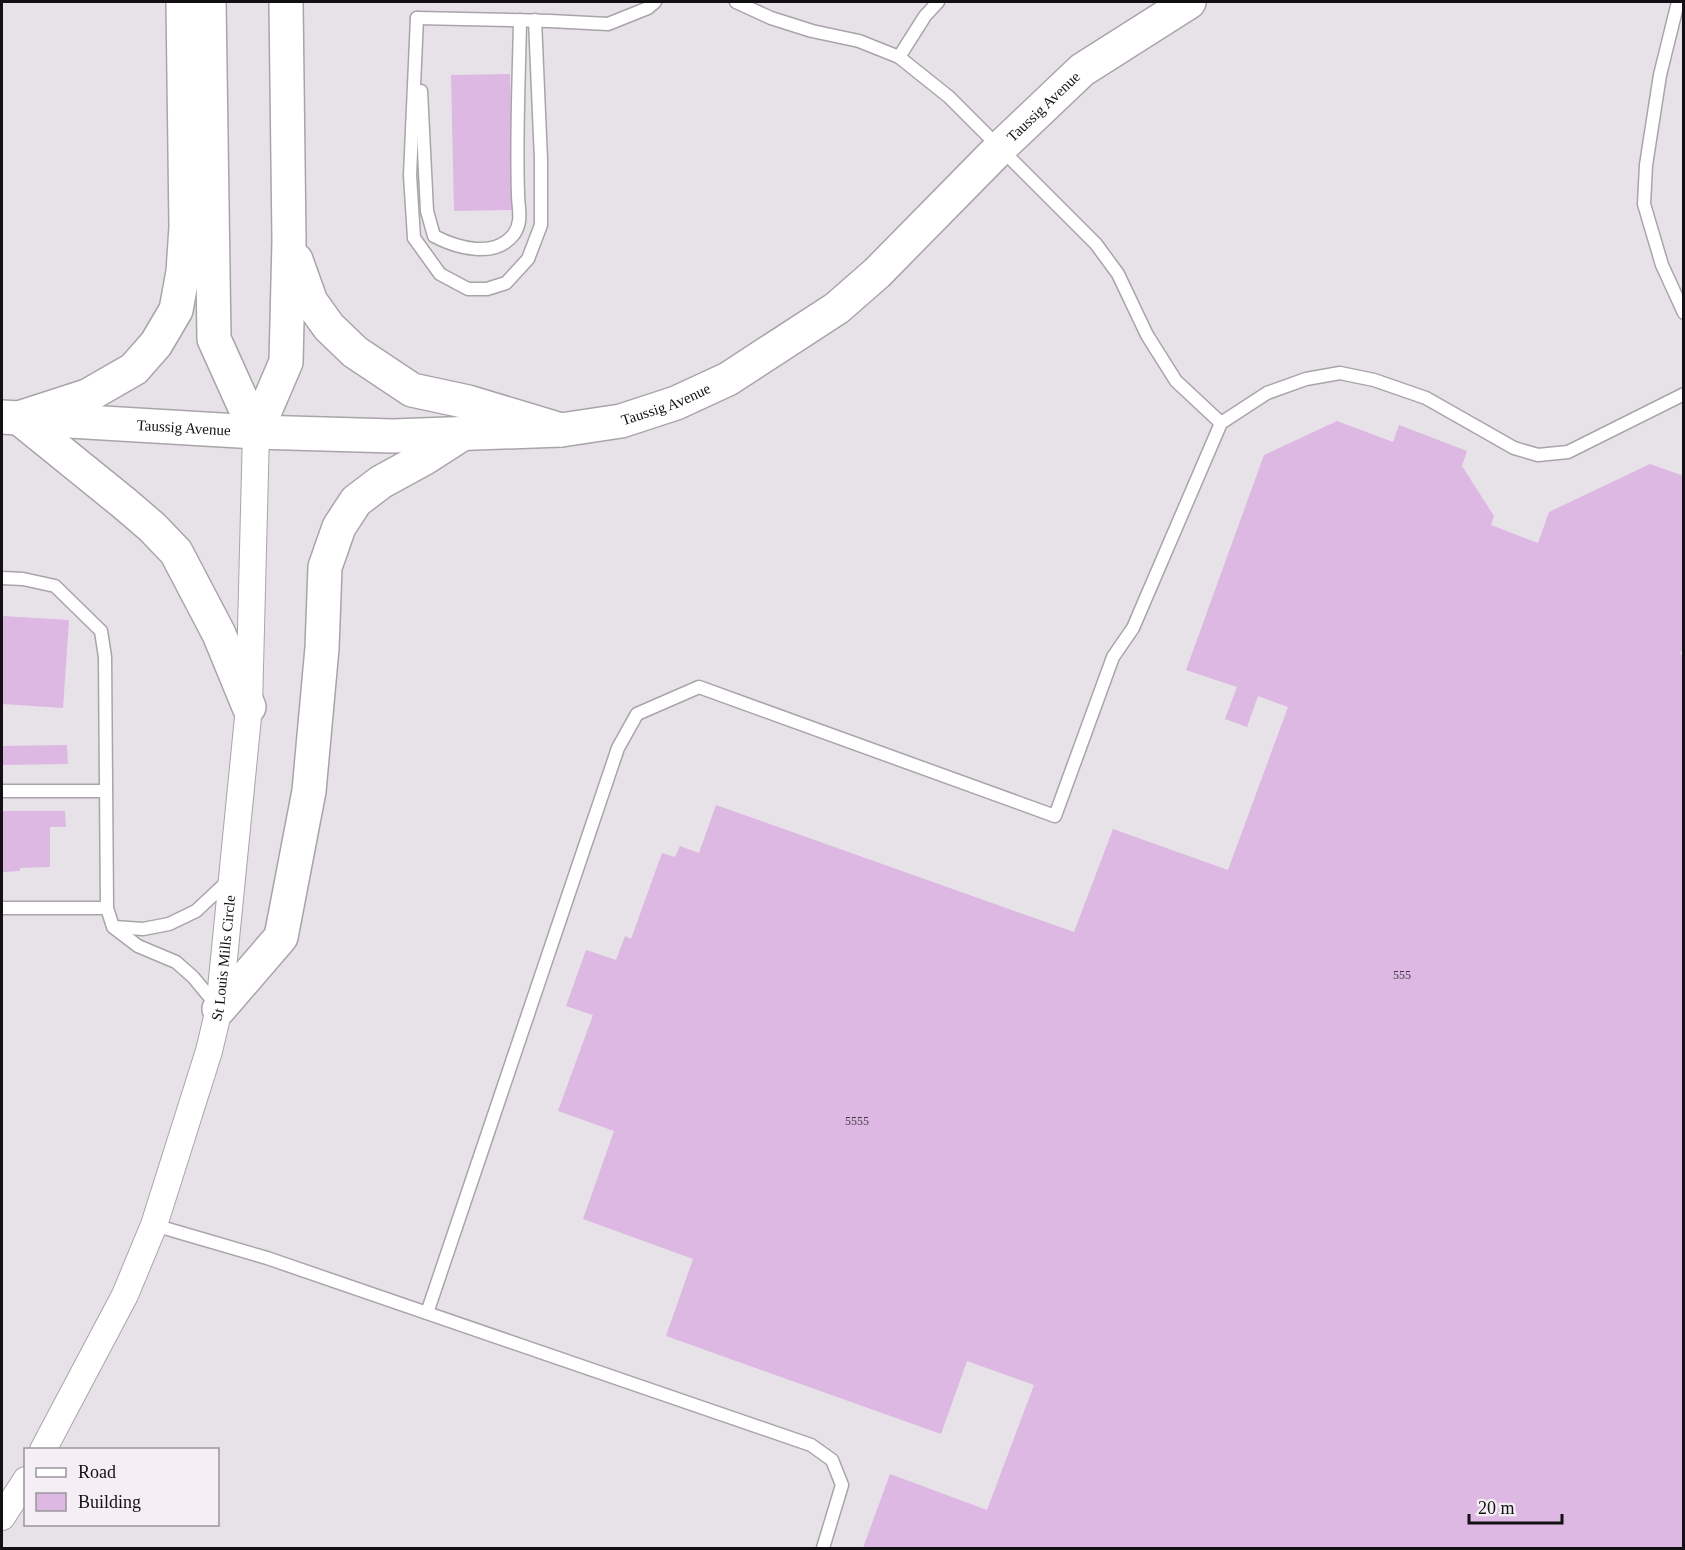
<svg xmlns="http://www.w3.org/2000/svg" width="1685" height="1550" font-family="'Times New Roman',serif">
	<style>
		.building { fill: #dcb8e2 }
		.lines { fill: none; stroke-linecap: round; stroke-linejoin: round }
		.lane-casing { stroke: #a9a4aa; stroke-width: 15 }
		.street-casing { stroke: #a9a4aa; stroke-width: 28 }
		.secondary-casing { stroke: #a9a4aa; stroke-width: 36 }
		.highway-casing { stroke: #a9a4aa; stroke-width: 36 }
		.lane { stroke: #fff; stroke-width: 12 }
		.street { stroke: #fff; stroke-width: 26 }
		.secondary { stroke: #fff; stroke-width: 33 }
		.highway { stroke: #fff; stroke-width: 33 }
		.labels { text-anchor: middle; stroke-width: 6; stroke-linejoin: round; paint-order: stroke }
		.number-label { font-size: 12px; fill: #443a46 }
		.street-label { font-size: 15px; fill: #121012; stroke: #f5eff5 }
	</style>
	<rect width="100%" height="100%" fill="#e7e2e8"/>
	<g class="building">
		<path d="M 510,74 L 513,210 L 454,211 L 451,75 Z"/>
		<path d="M 1337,421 L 1393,442 L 1399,425 L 1467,451 L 1462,466 L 1494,516 L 1491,525 L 1538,543 L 1549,512 L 1650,464 L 1684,476 L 1684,650 L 1680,652 L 1684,660 L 1684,1548 L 863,1548 L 890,1474 L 987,1510 L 1034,1385 L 967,1361 L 941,1434 L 666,1336 L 693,1259 L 583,1219 L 614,1131 L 558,1111 L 593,1015 L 566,1006 L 586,950 L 616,960 L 625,936 L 631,939 L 662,853 L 675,857 L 680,846 L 699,853 L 716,805 L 1074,932 L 1113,829 L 1228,870 L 1288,707 L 1258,696 L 1247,727 L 1225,719 L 1237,687 L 1186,670 L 1264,455 Z"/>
		<path d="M 2,616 L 69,620 L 63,708 L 2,704 Z"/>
		<path d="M 67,745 L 68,764 L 2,765 L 2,746 Z"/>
		<path d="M 2,811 L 65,811 L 66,827 L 50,827 L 50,867 L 20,868 L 20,871 L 2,872 Z"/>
	</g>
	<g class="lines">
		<defs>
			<g id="lane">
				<path d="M 736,2 L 771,18 L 812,31 L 859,41 L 899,57 L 949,97 L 1096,244 L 1118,274 L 1147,335 L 1176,381 L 1221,423"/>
				<path d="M 1678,2 L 1660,75 L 1646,165 L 1644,204 L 1662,265 L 1684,313"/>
				<path d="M 417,18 L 410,175 L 414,238 L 440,274 L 468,289 L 487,289 L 506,283 L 528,259 L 541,225 L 541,160 L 535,20"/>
				<path d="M 417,18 L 550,21 L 608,24 L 648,8 L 655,2"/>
				<path d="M 899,57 L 925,16 L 938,2"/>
				<path d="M 421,91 L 427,211 L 434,236 C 457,248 495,259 514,234 C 523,221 518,208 518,194 C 516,136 519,78 520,20"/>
				<path d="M 2,578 L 23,579 L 55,586 L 101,631 L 105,657 L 107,908 L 113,927 L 138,946 L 176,962 L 193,977 L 218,1007"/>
				<path d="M 2,791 L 106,791"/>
				<path d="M 2,908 L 107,908"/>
				<path d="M 114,927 L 143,929 L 169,924 L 196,911 L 228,881"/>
				<path d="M 154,1225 L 267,1258 L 811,1445 L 832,1460 L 842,1485 L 823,1548"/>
				<path d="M 427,1313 L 618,748 L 637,714 L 699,687 L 1055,816 L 1113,657 L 1133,628 L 1221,423 L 1267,393 L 1306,379 L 1340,373 L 1374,380 L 1426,398 L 1514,448 L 1538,455 L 1568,452 L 1684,394"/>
			</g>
			<g id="street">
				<path id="s1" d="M 43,1450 L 125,1295 L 154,1225 L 209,1051 L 219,1009 L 249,707 L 256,432"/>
				<path d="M 2,1517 L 26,1480"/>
			</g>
			<g id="secondary">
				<path id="s2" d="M 2,417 L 256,432 L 393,436 L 561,430 L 621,421 L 676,403 L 728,379 L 837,308 L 877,273 L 1001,147 L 1082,70 L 1189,2"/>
				<path d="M 19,418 L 124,503 L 152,527 L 176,552 L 219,634 L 249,707"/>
				<path d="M 219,1009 L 281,937 L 309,791 L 322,648 L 325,567 L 339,527 L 356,501 L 381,482 L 423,459 L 462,434"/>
			</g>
			<g id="highway">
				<path d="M 209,2 L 214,339 L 256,432"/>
				<path d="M 296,260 L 311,302 L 329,327 L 355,352 L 412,390 L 468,402 L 561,430"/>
				<path d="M 19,418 L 87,396 L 134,369 L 156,344 L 176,310 L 183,272 L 186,227 L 183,2"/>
				<path d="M 256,432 L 286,362 L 289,241 L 286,2"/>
			</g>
		</defs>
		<use href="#lane" class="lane-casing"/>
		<use href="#street" class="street-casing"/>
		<use href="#secondary" class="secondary-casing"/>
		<use href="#highway" class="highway-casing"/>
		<use href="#lane" class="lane"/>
		<use href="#street" class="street"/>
		<use href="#secondary" class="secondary"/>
		<use href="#highway" class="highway"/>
	</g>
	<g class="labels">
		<g class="number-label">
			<text x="1402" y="979">555</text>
			<text x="857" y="1125">5555</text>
		</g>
		<g class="street-label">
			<text dy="5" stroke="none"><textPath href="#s2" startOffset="1154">Taussig Avenue</textPath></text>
			<text dy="5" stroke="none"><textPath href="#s2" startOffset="668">Taussig Avenue</textPath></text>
			<text dy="5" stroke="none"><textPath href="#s2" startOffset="182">Taussig Avenue</textPath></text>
			<text dy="5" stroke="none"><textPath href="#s1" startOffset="528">St Louis Mills Circle</textPath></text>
		</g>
	</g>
	<rect width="1685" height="1550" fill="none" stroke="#121012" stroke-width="6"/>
	<rect x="24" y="1448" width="195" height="78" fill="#f5eff5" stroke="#9a969a" stroke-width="1.5"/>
	<rect x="36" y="1468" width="30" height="9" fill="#ffffff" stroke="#9a969a" stroke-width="1.5"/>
	<text x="78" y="1478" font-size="18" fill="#121012">Road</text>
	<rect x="36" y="1493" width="30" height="18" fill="#dcb8e2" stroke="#9a969a" stroke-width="1.5"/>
	<text x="78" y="1508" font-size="18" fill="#121012">Building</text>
	<path d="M1469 1514v9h93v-9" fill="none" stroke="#121012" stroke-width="3"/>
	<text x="1478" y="1514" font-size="18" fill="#121012" stroke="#f5eff5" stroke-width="4.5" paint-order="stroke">20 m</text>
</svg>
